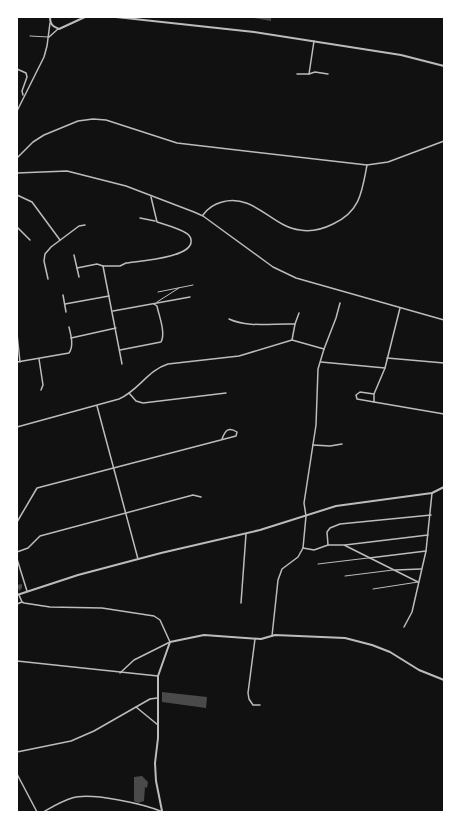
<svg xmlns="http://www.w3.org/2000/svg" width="461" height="829" font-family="Inter,sans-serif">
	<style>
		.building { fill: #4a4a4a }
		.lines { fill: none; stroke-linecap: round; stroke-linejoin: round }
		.service { stroke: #bcbcbc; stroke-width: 1 }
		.minor { stroke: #bcbcbc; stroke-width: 1.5 }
		.tertiary { stroke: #bcbcbc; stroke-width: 2 }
	</style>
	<rect width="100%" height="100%" fill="#111"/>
	<g class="building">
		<path d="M 248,17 L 271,17 L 271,21 Z"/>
		<path d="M 22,584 L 22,588 L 19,591 L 17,585 Z"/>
		<path d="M 162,692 L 207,697 L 206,708 L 162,702 Z"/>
		<path d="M 142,776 L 148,782 L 147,788 L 145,787 L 144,801 L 138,803 L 134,801 L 134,777 Z"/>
	</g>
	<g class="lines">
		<g class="service">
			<path d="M 30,36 L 48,37"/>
			<path d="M 158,292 L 193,285"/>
			<path d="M 157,302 L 179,288"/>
			<path d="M 318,564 L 368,558"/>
			<path d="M 345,576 L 393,570"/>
			<path d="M 373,589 L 418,582"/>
		</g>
		<g class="minor">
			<path d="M 49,37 L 58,29"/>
			<path d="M 17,69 L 26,73 L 27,77 L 22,91 L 23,95"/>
			<path d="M 297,74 L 309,74 L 314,41"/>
			<path d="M 309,74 L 315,72 L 328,74"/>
			<path d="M 17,111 L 44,57 L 47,46 L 50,23"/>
			<path d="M 17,158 L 33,142 L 44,135 L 78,121 L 93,119 L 106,120 L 177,143 L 367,165 L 388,162 L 444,141"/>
			<path d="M 17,173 L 67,171 L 126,186 L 194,212 L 203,216 L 273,267 L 296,278 L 444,320"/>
			<path d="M 17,195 L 32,202 L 60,240"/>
			<path d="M 203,215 C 208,208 214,204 222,202 C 254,193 272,227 300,230 C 311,232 323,229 333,224 C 360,212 362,192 367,165"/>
			<path d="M 140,218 L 155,221"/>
			<path d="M 17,227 L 30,240"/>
			<path d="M 74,255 L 79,277"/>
			<path d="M 103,266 L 122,364"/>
			<path d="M 77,268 L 97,264 L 103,266 L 120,266 L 126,263 C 138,261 194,258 191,240 C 191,237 188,234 186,233 C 178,228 166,225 157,222 L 151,197"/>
			<path d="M 48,279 L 44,261 L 45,254 L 51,247 L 79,226 L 85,225"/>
			<path d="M 63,295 L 66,312"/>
			<path d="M 65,304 L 109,296"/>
			<path d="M 113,311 L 190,297"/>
			<path d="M 229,319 C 248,328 274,323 295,324"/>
			<path d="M 17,334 L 20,362"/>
			<path d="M 71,338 L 116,328"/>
			<path d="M 292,340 L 295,324 L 299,313"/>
			<path d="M 120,350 L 161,342 C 166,333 159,316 157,306 L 154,304"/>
			<path d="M 387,358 L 444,363"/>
			<path d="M 39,359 L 43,385 L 41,390"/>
			<path d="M 17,362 L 69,353 C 74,346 71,335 69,327"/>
			<path d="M 321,362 L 385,368"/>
			<path d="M 129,393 L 136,401 L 143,403 L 226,393"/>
			<path d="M 374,394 L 374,402 L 357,399 L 356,395 L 360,392 L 374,394 L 385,368 L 400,308"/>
			<path d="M 374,402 L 444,414"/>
			<path d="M 97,406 L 138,559"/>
			<path d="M 17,427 L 119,399 C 138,391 148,370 168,364 L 239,356 L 292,340 L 324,349"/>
			<path d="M 313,445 L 330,446 L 342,444"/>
			<path d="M 17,522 L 37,488 L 236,436 L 237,432 C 228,426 225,431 222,439"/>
			<path d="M 328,545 L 327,532 L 330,528 L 340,524 L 431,515"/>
			<path d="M 345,545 L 428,535"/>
			<path d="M 303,548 L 314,550 L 328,545 L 344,545 L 418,582"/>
			<path d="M 17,552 L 28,548 L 40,536 L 193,495 L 201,497"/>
			<path d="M 369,558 L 426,551"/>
			<path d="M 17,559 L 27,591"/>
			<path d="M 395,570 L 421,569"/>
			<path d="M 19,595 L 22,602 L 24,603 L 50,607 L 102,608 L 154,616 L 160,620 L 170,642 L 134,660 L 120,673"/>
			<path d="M 241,603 L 246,534"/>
			<path d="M 17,604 L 22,602"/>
			<path d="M 404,627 L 412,612 L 426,551 L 432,493"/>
			<path d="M 272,636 L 278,580 L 282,569 L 298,557 L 303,548 L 306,516 L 304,503 L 316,425 L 318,369 L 324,349 L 336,318 L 340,303"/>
			<path d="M 255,639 L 248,693 L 249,699 L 253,705 L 260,705"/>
			<path d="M 17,661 L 158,676"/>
			<path d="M 136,707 L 158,725"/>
			<path d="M 17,752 L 71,741 L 94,731 L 150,699 L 157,698"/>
			<path d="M 17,774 L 37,812"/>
			<path d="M 43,812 C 52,807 62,801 72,798 C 91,792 144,804 163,812"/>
		</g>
		<g class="tertiary">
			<path d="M 50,17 C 50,24 52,26 59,29 L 85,17"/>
			<path d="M 116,17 L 254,32 L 401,55 L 444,66"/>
			<path d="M 17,595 L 78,575 L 161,553 L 260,530 L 336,506 L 432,493 L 444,487"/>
			<path d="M 162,811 L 156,781 L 155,763 L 158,738 L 158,676 L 170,642 L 204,635 L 261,639 L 275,635 L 345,638 L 372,645 L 390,652 L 419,670 L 444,680"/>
		</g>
	</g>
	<rect width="461" height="829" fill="none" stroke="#ffffff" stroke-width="36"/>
</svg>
